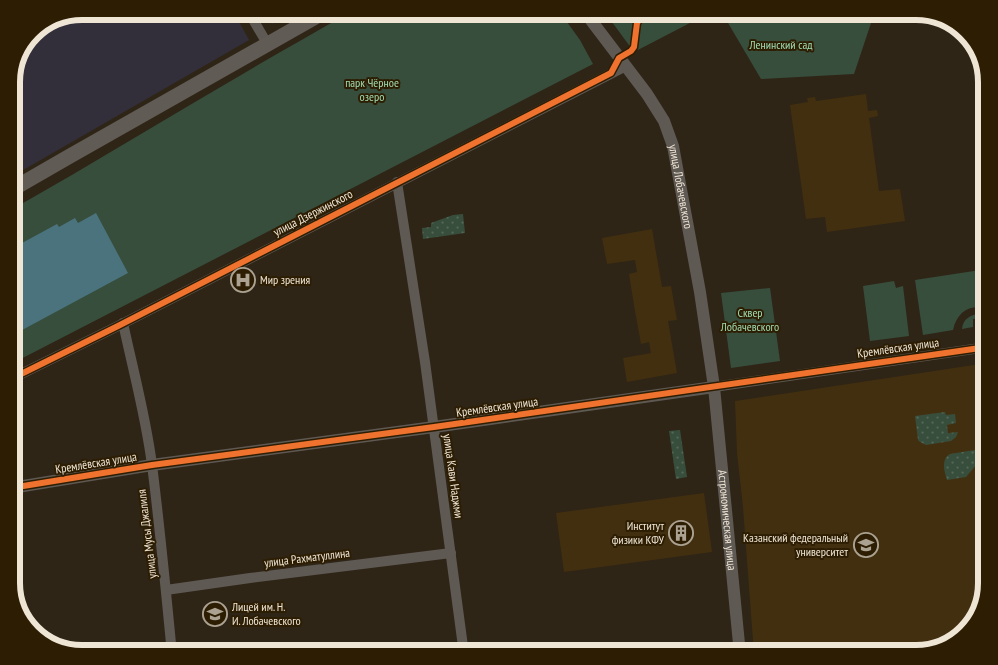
<svg xmlns="http://www.w3.org/2000/svg" width="998" height="665" font-family="'PT Sans Narrow',sans-serif">
	<style>
		.commercial { fill: #322f3b }
		.built { fill: #422f0f }
		.grass { fill: url(#grass-dots) }
		.green { fill: #384e3c }
		.water { fill: #4a737e }
		.lines { fill: none; stroke-linecap: round; stroke-linejoin: round }
		.minor { stroke: #5f5954; stroke-width: 10 }
		.tertiary { stroke: #5f5954; stroke-width: 12 }
		.secondary { stroke: #605b54; stroke-width: 15 }
		.cycleway-casing { stroke: #2d1e03; stroke-width: 9 }
		.cycleway { stroke: #ef722f; stroke-width: 6 }
		.labels { text-anchor: middle; stroke-width: 4; stroke-linejoin: round; paint-order: stroke }
		.park-label { font-size: 12px; fill: #a0dcb3; stroke: #2d1e03 }
		.street-label { font-size: 12px; fill: #efe5d5; stroke: #2d1e03 }
		.poi-label { font-size: 12px; fill: #efe5d5; stroke: #2d1e03; text-anchor: start }
		.rim { fill: none; stroke: #efe5d5; stroke-width: 6 }
	</style>
	<defs>
		<pattern id="grass-dots" width="8" height="8" patternUnits="userSpaceOnUse" patternTransform="scale(1.25)"><rect width="8" height="8" fill="#384e3c"/><path d="M2 2h.1M6 6h.1" fill="none" stroke="#556757" stroke-width="1.8" stroke-linecap="round"/></pattern>
	</defs>
	<rect width="100%" height="100%" fill="#2e2517"/>
	<g class="commercial">
		<path d="M 83,11 L 233,11 L 249,40 L 11,177 L 11,78 L 32,32 Z"/>
		<path d="M 264,11 L 294,11 L 272,24 Z"/>
	</g>
	<g class="built">
		<path d="M 866,94 L 868,111 L 877,110 L 878,116 L 869,118 L 879,191 L 900,189 L 905,221 L 827,232 L 825,217 L 806,219 L 790,105 L 808,102 L 807,98 L 815,97 L 816,101 Z"/>
		<path d="M 652,229 L 662,287 L 671,286 L 677,320 L 668,321 L 677,373 L 627,382 L 623,358 L 651,353 L 649,342 L 641,344 L 635,311 L 629,274 L 637,272 L 635,260 L 607,264 L 602,238 Z"/>
		<path d="M 987,363 L 987,583 L 975,622 L 947,646 L 916,654 L 754,654 L 743,507 L 737,453 L 735,401 Z"/>
		<path d="M 704,493 L 712,552 L 564,572 L 556,513 Z"/>
	</g>
	<g class="grass">
		<path d="M 463,214 L 465,233 L 423,239 L 422,228 L 431,227 L 431,223 L 453,215 Z"/>
		<path d="M 945,412 L 946,415 L 955,414 L 956,423 L 947,425 L 948,433 L 958,432 L 956,437 L 951,441 L 926,445 L 920,442 L 918,440 L 915,416 Z"/>
		<path d="M 680,430 L 687,477 L 676,479 L 669,431 Z"/>
		<path d="M 987,448 L 987,452 L 966,477 L 947,480 C 944,471 941,459 950,454 Z"/>
	</g>
	<g class="green">
		<path d="M 353,11 L 559,11 L 580,40 L 593,64 L 11,364 L 11,210 C 125,145 237,75 353,11 Z"/>
		<path d="M 604,11 L 713,11 L 634,52 Z"/>
		<path d="M 721,11 L 875,11 L 854,74 L 761,79 Z"/>
		<path d="M 987,269 L 987,308 C 968,304 957,313 953,330 L 923,335 L 915,280 Z"/>
		<path d="M 894,281 L 896,288 L 903,286 L 909,336 L 870,341 L 863,286 Z"/>
		<path d="M 770,288 L 780,361 L 731,368 L 721,293 Z"/>
		<path d="M 979,314 L 987,315 L 987,325 L 982,326 L 981,318 L 973,319 L 973,327 L 962,329 C 963,319 970,315 979,314 Z"/>
	</g>
	<path class="water" d="M 96,213 L 128,273 L 11,336 L 11,249 L 57,224 L 59,227 L 75,218 L 78,223 Z"/>
	<g class="lines">
		<g class="minor">
			<path d="M 248,11 L 268,45"/>
			<path d="M 397,182 L 425,362 L 464,654"/>
			<path d="M 123,323 C 133,370 146,417 152,465 C 160,528 166,591 172,654"/>
			<path d="M 11,379 L 118,326 L 626,66"/>
			<path d="M 714,387 L 987,347"/>
			<path d="M 166,590 L 250,578 L 451,553"/>
		</g>
		<g class="tertiary">
			<path id="s1" d="M 584,11 L 647,94 L 664,121 L 673,146 L 700,292 L 714,387 L 740,654"/>
			<path d="M 11,488 L 152,465 L 434,427 L 714,387"/>
		</g>
		<path class="secondary" d="M 11,190 L 70,156 L 326,11"/>
		<defs>
			<g id="cycleway">
				<path d="M 11,379 L 118,326 L 611,73 L 619,58 L 631,51 L 634,47 L 637,23 L 645,11"/>
				<path d="M 11,488 L 152,465 L 434,427 L 987,347"/>
			</g>
		</defs>
		<use href="#cycleway" class="cycleway-casing"/>
		<use href="#cycleway" class="cycleway"/>
	</g>
	<defs>
		<symbol id="hospital-ring" viewBox="-11 -11 22 22"><circle r="9.5" fill="#2d1e03" stroke="#aba292" stroke-width="1.5"/><path d="M-5-5h3v3.5h4V-5h3V5h-3V1.5h-4V5h-3Z" fill="#aba292"/></symbol>
		<symbol id="building-ring" viewBox="-11 -11 22 22"><circle r="9.5" fill="#2d1e03" stroke="#aba292" stroke-width="1.5"/><path d="M-4-6H4V6H1V3H-1V6H-4ZM-2.5-4.3h1.7v1.8h-1.7ZM.8-4.3h1.7v1.8H.8ZM-2.5-1h1.7V.8h-1.7ZM.8-1h1.7V.8H.8Z" fill="#aba292"/></symbol>
		<symbol id="university-ring" viewBox="-11 -11 22 22"><circle r="9.5" fill="#2d1e03" stroke="#aba292" stroke-width="1.5"/><path d="M0-5L7-2L0 1L-7-2ZM-4 1L0 2.5L4 1V4Q0 6-4 4Z" fill="#aba292"/></symbol>
		<symbol id="school-ring" viewBox="-11 -11 22 22"><circle r="9.5" fill="#2d1e03" stroke="#aba292" stroke-width="1.5"/><path d="M0-5L7-2L0 1L-7-2ZM-4 1L0 2.5L4 1V4Q0 6-4 4Z" fill="#aba292"/></symbol>
	</defs>
	<g fill-rule="evenodd">
		<use href="#hospital-ring" x="229" y="266" width="28" height="28"/>
		<use href="#building-ring" x="667" y="519" width="28" height="28"/>
		<use href="#university-ring" x="852" y="531" width="28" height="28"/>
		<use href="#school-ring" x="201" y="600" width="28" height="28"/>
	</g>
	<g class="labels">
		<g class="park-label">
			<text x="781" y="49">Ленинский сад</text>
			<text x="372" y="87">парк Чёрное<tspan x="372" dy="14">озеро</tspan></text>
			<text x="750" y="317">Сквер<tspan x="750" dy="14">Лобачевского</tspan></text>
		</g>
		<g class="street-label">
			<text dy="4" stroke="none"><textPath href="#s1" startOffset="204">улица Лобачевского</textPath></text>
			<text transform="translate(313 213) rotate(-27)" y="4">улица Дзержинского</text>
			<text transform="translate(898 348) rotate(-8)" y="4">Кремлёвская улица</text>
			<text transform="translate(497 407) rotate(-8)" y="4">Кремлёвская улица</text>
			<text transform="translate(96 463) rotate(-9)" y="4">Кремлёвская улица</text>
			<text transform="translate(453 476) rotate(82)" y="4">улица Кави Наджми</text>
			<text dy="4" stroke="none"><textPath href="#s1" startOffset="541">Астрономическая улица</textPath></text>
			<text transform="translate(147 534) rotate(-97)" y="4">улица Мусы Джалиля</text>
			<text transform="translate(307 558) rotate(-7)" y="4">улица Рахматуллина</text>
		</g>
		<g class="poi-label">
			<text x="260" y="284">Мир зрения</text>
			<text x="664" y="530" text-anchor="end">Институт<tspan x="664" dy="14">физики КФУ</tspan></text>
			<text x="848" y="542" text-anchor="end">Казанский федеральный<tspan x="848" dy="14">университет</tspan></text>
			<text x="232" y="611">Лицей им. Н.<tspan x="232" dy="14">И. Лобачевского</tspan></text>
		</g>
	</g>
	<path d="M0 0H998V665H0ZM82 20H916A62 62 0 0 1 978 82V583A62 62 0 0 1 916 645H82A62 62 0 0 1 20 583V82A62 62 0 0 1 82 20Z" fill="#2d1e03" fill-rule="evenodd"/>
	<path class="rim" d="M82 20H916A62 62 0 0 1 978 82V583A62 62 0 0 1 916 645H82A62 62 0 0 1 20 583V82A62 62 0 0 1 82 20Z"/>
</svg>
